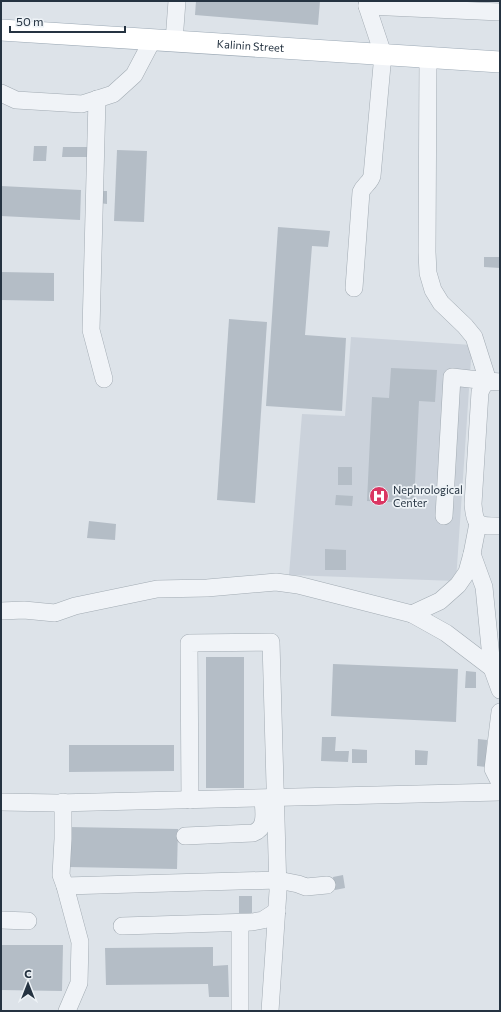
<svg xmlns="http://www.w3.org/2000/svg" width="501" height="1012" font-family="Commissioner,sans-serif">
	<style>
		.built { fill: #cbd2db }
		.building { fill: #b4bdc6 }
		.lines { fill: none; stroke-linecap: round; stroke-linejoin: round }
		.minor-casing { stroke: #a2abb3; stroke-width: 18 }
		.major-casing { stroke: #9ca9b5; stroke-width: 22 }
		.minor { stroke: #f0f3f7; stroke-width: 17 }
		.major { stroke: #fff; stroke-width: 21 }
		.labels { text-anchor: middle; stroke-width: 3.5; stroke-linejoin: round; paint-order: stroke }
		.street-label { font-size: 11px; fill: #253341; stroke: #edf2f6 }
		.poi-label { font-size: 11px; fill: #253341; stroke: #edf2f6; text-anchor: start }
	</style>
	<rect width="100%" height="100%" fill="#dde3e9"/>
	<path class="built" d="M 351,337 L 472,345 L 456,581 L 289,575 L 302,414 L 345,416 Z"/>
	<g class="building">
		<path d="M 196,1 L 320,1 L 318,25 L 195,15 Z"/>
		<path d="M 34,146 L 47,146 L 46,161 L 33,161 Z"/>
		<path d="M 63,147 L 87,147 L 87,157 L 62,157 Z"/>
		<path d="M 117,150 L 147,151 L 144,222 L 114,221 Z"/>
		<path d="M 1,186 L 81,190 L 80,220 L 1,216 Z"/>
		<path d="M 99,191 L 107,191 L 107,204 L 99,203 Z"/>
		<path d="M 278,227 L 330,231 L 328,247 L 312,246 L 305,335 L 346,338 L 342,411 L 266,406 Z"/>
		<path d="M 484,257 L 500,257 L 500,268 L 484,267 Z"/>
		<path d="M 1,272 L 54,273 L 54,301 L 1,300 Z"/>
		<path d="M 229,319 L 267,322 L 255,503 L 217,500 Z"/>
		<path d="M 391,368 L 437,370 L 435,402 L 419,401 L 414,503 L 367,501 L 372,397 L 389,398 Z"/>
		<rect x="338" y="467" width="14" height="18"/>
		<path d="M 336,495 L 353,496 L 352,506 L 335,505 Z"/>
		<path d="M 89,521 L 116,524 L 115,540 L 87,538 Z"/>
		<path d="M 325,549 L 346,550 L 346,570 L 325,570 Z"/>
		<rect x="206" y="657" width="38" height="131"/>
		<path d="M 333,664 L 458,669 L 456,722 L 331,716 Z"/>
		<path d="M 466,671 L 476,672 L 476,688 L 465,688 Z"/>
		<path d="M 322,737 L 336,737 L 335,751 L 349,751 L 348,762 L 321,761 Z"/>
		<path d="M 478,739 L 487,740 L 486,767 L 477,766 Z"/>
		<path d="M 69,745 L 174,745 L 174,771 L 69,772 Z"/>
		<path d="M 352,749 L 367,750 L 367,763 L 352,763 Z"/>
		<path d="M 415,750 L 428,751 L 427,765 L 415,765 Z"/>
		<path d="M 69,827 L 178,829 L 177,869 L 69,867 Z"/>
		<path d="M 343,875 L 345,888 L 335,890 L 333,877 Z"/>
		<rect x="239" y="896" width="13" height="17"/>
		<path d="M 1,945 L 63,945 L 62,991 L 1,990 Z"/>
		<path d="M 213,947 L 213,966 L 228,965 L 229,997 L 209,997 L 208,984 L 106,985 L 105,948 Z"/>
	</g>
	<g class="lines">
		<defs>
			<g id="minor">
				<path d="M 367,6 L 500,12"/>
				<path d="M 174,41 L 177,1"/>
				<path d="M 428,57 L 427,252 L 428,273 L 433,290 L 441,303 L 465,326 L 474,337 L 488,381 L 452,377 L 444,516"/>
				<path d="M 1,93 L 16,100 L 82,104 L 113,94 L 134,75 L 153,39"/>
				<path d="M 97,99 L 91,330 L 104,379"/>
				<path d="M 354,288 L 361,192 C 364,185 370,183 372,176 L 383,54 L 367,6 L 368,1"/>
				<path d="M 500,382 L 488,381 L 483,386 L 480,392 L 473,504 C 475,527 479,526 500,526"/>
				<path d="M 472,554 L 484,587 L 492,668"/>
				<path d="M 1,611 L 24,610 L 55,613 L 75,606 L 157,589 L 207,588 L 276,582 L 298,585 L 412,614 L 446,633 L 492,668 L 500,690"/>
				<path d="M 412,614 L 440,601 L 458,585 L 467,572 L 472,554 L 478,523"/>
				<path d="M 500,712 L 493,769 L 500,783"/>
				<path d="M 190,800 L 189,643 L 271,642 L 278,891 L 270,1011"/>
				<path d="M 1,802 L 57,803 L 500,792"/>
				<path d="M 63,802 L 63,839 L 61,875 L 65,886 L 80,942 L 79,983 L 67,1011"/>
				<path d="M 185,836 L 253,833 C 267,828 264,813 263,800"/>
				<path d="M 65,886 L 278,880 L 298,884 L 306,887 L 327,885"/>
				<path d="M 1,920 L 28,921"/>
				<path d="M 240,923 L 240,1011"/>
				<path d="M 122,926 L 252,922 L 263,920 L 277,911"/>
			</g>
			<g id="major">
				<path id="s1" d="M 1,30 L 500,62"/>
			</g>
		</defs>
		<use href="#minor" class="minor-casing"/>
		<use href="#major" class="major-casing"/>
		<use href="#minor" class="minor"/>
		<use href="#major" class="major"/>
	</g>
	<defs>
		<symbol id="hospital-disc" viewBox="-11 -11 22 22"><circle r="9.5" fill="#da3662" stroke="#edf2f6"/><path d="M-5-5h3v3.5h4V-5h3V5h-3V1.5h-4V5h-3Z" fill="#fff"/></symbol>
	</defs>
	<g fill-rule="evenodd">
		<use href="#hospital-disc" x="368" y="485" width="22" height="22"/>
	</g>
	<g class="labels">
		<g class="street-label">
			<text dy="4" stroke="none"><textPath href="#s1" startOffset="250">Kalinin Street</textPath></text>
		</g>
		<g class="poi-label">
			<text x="393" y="494">Nephrological<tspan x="393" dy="13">Center</tspan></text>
		</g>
	</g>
	<rect width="501" height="1012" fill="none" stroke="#253341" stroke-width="4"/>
	<g transform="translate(28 984)" stroke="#edf2f6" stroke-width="3" paint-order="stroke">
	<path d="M0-3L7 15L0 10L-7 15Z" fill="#253341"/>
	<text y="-6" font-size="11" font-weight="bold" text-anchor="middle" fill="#253341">С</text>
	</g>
	<path d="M10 26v6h115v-6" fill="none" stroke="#253341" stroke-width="2"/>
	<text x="16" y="26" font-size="12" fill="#253341" stroke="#edf2f6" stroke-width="3" paint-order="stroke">50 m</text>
</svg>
